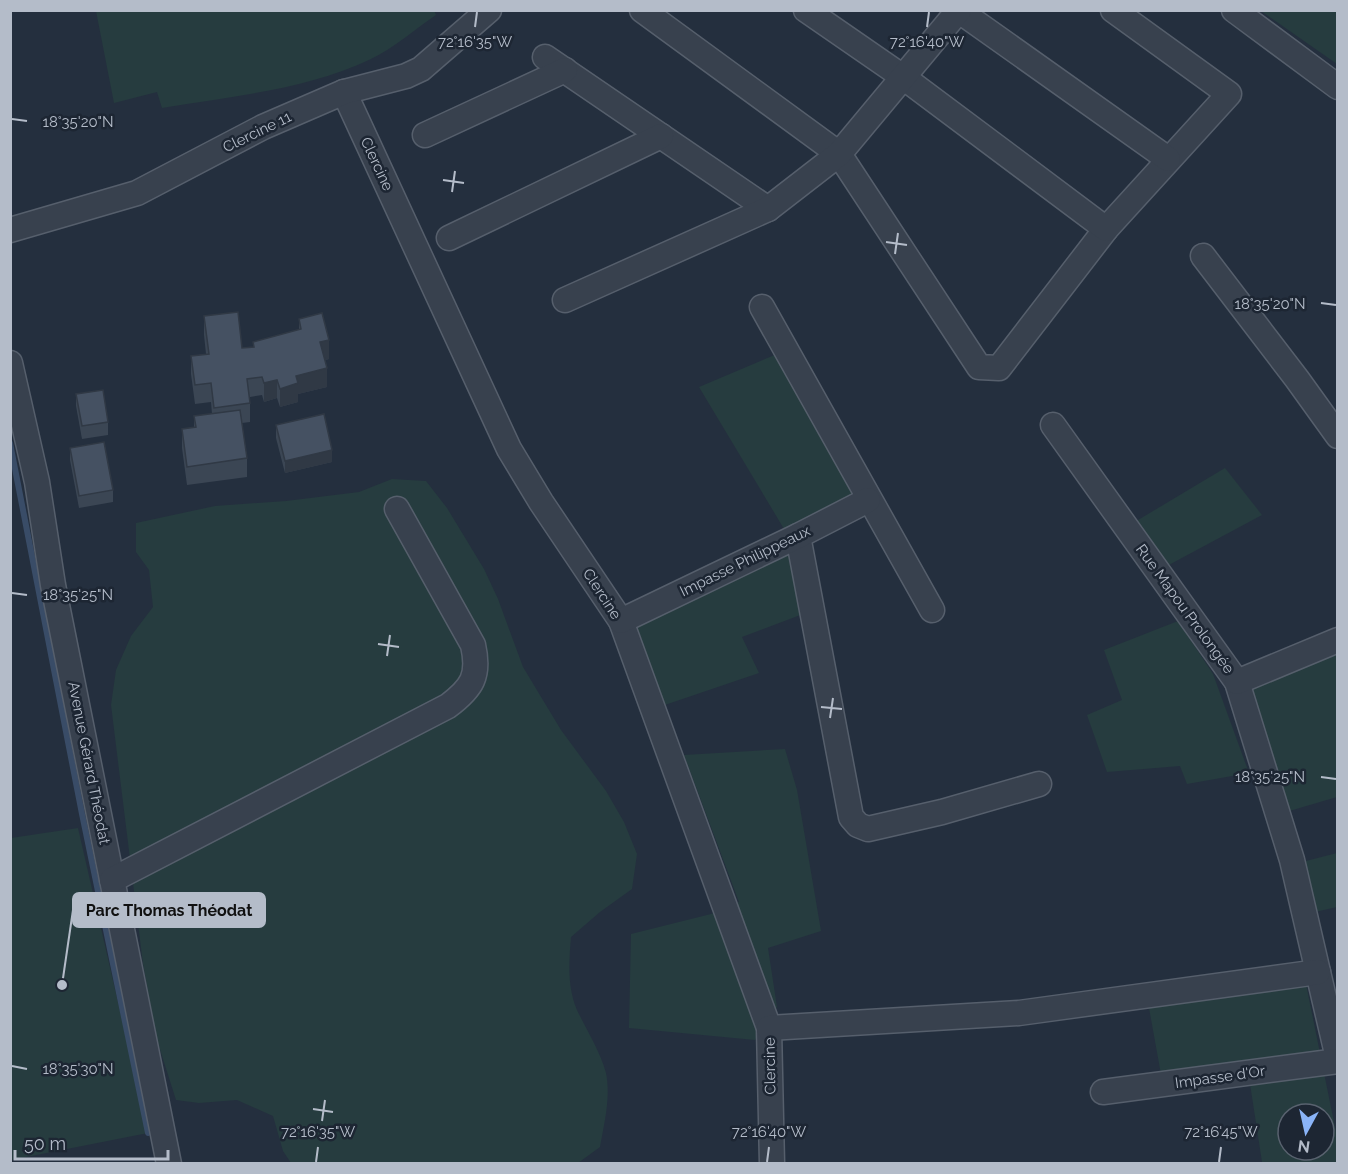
<svg xmlns="http://www.w3.org/2000/svg" width="1348" height="1174" font-family="Raleway,sans-serif">
	<style>
		.green { fill: #263c3f; fill-rule: evenodd }
		.lines { fill: none; stroke-linecap: round; stroke-linejoin: round }
		.stream { stroke: #394c67; stroke-width: 6 }
		.minor-casing { stroke: #565f6c; stroke-width: 27 }
		.minor { stroke: #38414e; stroke-width: 24 }
		.wall { fill: #3b4654 }
		.shaded-wall { fill: #303945 }
		.building { fill: #455162; stroke: #303945; stroke-width: 1.5 }
		.ticks { fill: none; stroke: #b4bcc9; stroke-width: 2 }
		.labels { text-anchor: middle; stroke-width: 5; stroke-linejoin: round; paint-order: stroke }
		.street-label { font-size: 15px; fill: #b4bcc9; stroke: #1d2633 }
		.ticks-label { font-size: 15px; text-anchor: middle; fill: #b4bcc9; stroke: #1d2633; stroke-width: 5; stroke-linejoin: round; paint-order: stroke }
		.leader { fill: none; stroke: #b4bcc9; stroke-width: 2 }
		.callout-dot { fill: #b4bcc9; stroke: #1d2633; stroke-width: 2 }
		.callout { fill: #b4bcc9; stroke: #b4bcc9; stroke-width: 2 }
		.callout-label { font-size: 16px; text-anchor: middle; font-weight: bold; fill: #111 }
	</style>
	<rect width="100%" height="100%" fill="#242f3e"/>
	<g class="green">
		<path d="M 434,10 L 436,15 C 415,29 394,48 371,59 C 306,90 232,96 162,108 L 157,92 L 114,103 L 96,11 Z"/>
		<path d="M 1261,11 L 1337,11 L 1337,64 Z"/>
		<path d="M 777,354 L 855,495 L 787,534 L 699,387 Z"/>
		<path d="M 1225,468 L 1262,515 L 1165,567 L 1133,523 Z"/>
		<path d="M 392,479 L 426,481 L 447,508 L 484,569 L 498,599 L 523,667 L 561,730 L 606,791 L 624,822 L 637,854 L 632,889 L 600,912 L 571,937 C 569,961 567,987 577,1010 C 587,1031 600,1051 606,1073 C 611,1097 604,1124 600,1147 L 578,1163 L 291,1163 L 283,1151 L 273,1116 L 237,1100 L 199,1103 L 176,1100 L 157,1040 L 143,964 L 111,705 L 116,670 L 131,636 L 153,607 L 149,570 L 136,552 L 136,523 L 215,506 L 286,501 L 359,492 Z"/>
		<path d="M 787,549 L 803,614 L 742,637 L 759,673 L 656,708 L 636,622 Z"/>
		<path d="M 1178,621 L 1213,674 L 1249,773 L 1187,784 L 1180,766 L 1107,772 L 1087,715 L 1122,700 L 1104,650 Z"/>
		<path d="M 1337,645 L 1337,797 L 1286,812 L 1245,683 Z"/>
		<path d="M 785,749 L 797,790 L 821,931 L 768,948 L 777,1007 L 755,1040 L 629,1028 L 631,934 L 711,914 L 739,902 L 684,755 Z"/>
		<path d="M 78,828 L 148,1133 L 11,1160 L 11,838 Z"/>
		<path d="M 1337,853 L 1337,907 L 1315,912 L 1302,862 Z"/>
		<path d="M 1306,984 L 1337,1137 L 1337,1163 L 1262,1162 L 1250,1084 L 1164,1091 L 1149,1008 ZM 1288,1114 L 1324,1114 L 1324,1150 L 1288,1150 Z"/>
	</g>
	<g class="lines">
		<path class="stream" d="M 10,443 L 82,814 L 148,1133"/>
		<defs>
			<g id="minor">
				<path d="M 642,10 L 839,154 L 979,367 L 999,368 L 1106,229"/>
				<path d="M 806,10 L 903,77 L 1106,229 L 1229,94 L 1113,10"/>
				<path d="M 958,10 L 1168,159"/>
				<path d="M 1234,10 L 1338,87"/>
				<path d="M 545,57 L 768,209"/>
				<path d="M 344,92 L 509,449 L 541,502 L 621,621 L 769,1028 L 772,1164"/>
				<path d="M 425,135 L 565,70"/>
				<path d="M 10,230 L 137,193 L 263,127 L 344,92 L 406,76 L 421,69 L 489,10"/>
				<path d="M 449,238 L 661,136"/>
				<path d="M 1203,256 L 1297,379 L 1338,436"/>
				<path d="M 565,300 L 768,209 L 839,154 L 959,10"/>
				<path d="M 762,307 L 932,610"/>
				<path d="M 10,363 L 37,482 L 53,585 L 169,1164"/>
				<path d="M 1053,425 L 1237,682 L 1292,860 L 1338,1058"/>
				<path d="M 798,536 L 851,817 L 858,825 L 868,829 L 942,812 L 1039,784"/>
				<path d="M 621,621 L 798,536 L 868,500"/>
				<path d="M 1237,682 L 1338,640"/>
				<path d="M 112,880 L 448,706 C 472,688 480,676 473,645 L 397,509"/>
				<path d="M 769,1028 L 1019,1013 L 1318,972"/>
				<path d="M 1103,1092 L 1338,1061"/>
			</g>
		</defs>
		<use href="#minor" class="minor-casing"/>
		<use href="#minor" class="minor"/>
	</g>
	<g class="wall">
		<path d="M 204,316 L 242,348 L 253,347 L 253,342 L 299,330 L 299,319 L 329,359 L 325,360 L 327,387 L 298,394 L 298,402 L 280,407 L 277,398 L 264,402 L 262,395 L 250,397 L 250,422 L 242,423 L 247,458 L 247,477 L 187,485 L 182,448 L 182,429 L 194,427 L 194,416 L 212,414 L 211,402 L 195,404 L 191,374 L 191,356 L 206,354 L 204,335 Z"/>
		<path d="M 76,394 L 108,422 L 108,435 L 82,439 L 76,406 Z"/>
		<path d="M 276,425 L 332,462 L 285,473 L 276,438 Z"/>
		<path d="M 70,448 L 113,490 L 113,502 L 79,508 L 70,460 Z"/>
	</g>
	<g class="shaded-wall">
		<path d="M 329,340 L 329,359 L 320,361 L 320,342 Z"/>
		<path d="M 327,368 L 327,387 L 298,394 L 298,402 L 280,407 L 280,389 L 296,376 Z"/>
		<path d="M 277,380 L 277,398 L 264,402 L 264,383 Z"/>
		<path d="M 332,450 L 332,462 L 285,473 L 285,461 Z"/>
	</g>
	<g class="building">
		<path d="M 238,312 L 242,348 L 254,347 L 253,342 L 301,329 L 299,319 L 322,313 L 329,340 L 320,342 L 327,368 L 296,376 L 298,383 L 280,389 L 277,380 L 264,383 L 262,377 L 247,379 L 250,403 L 214,408 L 211,383 L 195,385 L 191,356 L 209,354 L 204,316 Z"/>
		<path d="M 103,390 L 108,422 L 82,426 L 76,394 Z"/>
		<path d="M 240,410 L 247,458 L 187,467 L 182,429 L 196,427 L 194,416 Z"/>
		<path d="M 324,414 L 332,450 L 285,461 L 276,425 Z"/>
		<path d="M 104,442 L 113,490 L 79,496 L 70,448 Z"/>
	</g>
	<path class="ticks" d="M 475,27 L 477,12M 927,27 L 929,12M 12,119 L 27,121M 443,180 L 464,183M 452,192 L 455,171M 886,242 L 907,245M 895,254 L 898,233M 1321,303 L 1336,305M 12,593 L 27,595M 378,644 L 399,647M 387,656 L 390,635M 821,707 L 842,709M 830,718 L 833,698M 1321,777 L 1336,779M 12,1066 L 27,1069M 313,1109 L 333,1112M 322,1121 L 325,1100M 316,1162 L 318,1147M 767,1162 L 769,1147M 1219,1162 L 1221,1147"/>
	<g class="labels">
		<g class="street-label">
			<text transform="translate(257 132) rotate(-26)" y="5">Clercine 11</text>
			<text transform="translate(377 164) rotate(65)" y="5">Clercine</text>
			<text transform="translate(745 561) rotate(-26)" y="5">Impasse Philippeaux</text>
			<text transform="translate(602 594) rotate(57)" y="5">Clercine</text>
			<text transform="translate(1185 609) rotate(54)" y="5">Rue Mapou Prolongée</text>
			<text transform="translate(89 763) rotate(79)" y="5">Avenue Gérard Théodat</text>
			<text transform="translate(770 1066) rotate(-91)" y="5">Clercine</text>
			<text transform="translate(1220 1077) rotate(-8)" y="5">Impasse d'Or</text>
		</g>
	</g>
	<g class="ticks-label">
		<text x="475" y="47">72°16'35"W</text>
		<text x="927" y="47">72°16'40"W</text>
		<text x="78" y="127">18°35'20"N</text>
		<text x="1270" y="309">18°35'20"N</text>
		<text x="78" y="600">18°35'25"N</text>
		<text x="1270" y="782">18°35'25"N</text>
		<text x="78" y="1074">18°35'30"N</text>
		<text x="318" y="1137">72°16'35"W</text>
		<text x="769" y="1137">72°16'40"W</text>
		<text x="1221" y="1137">72°16'45"W</text>
	</g>
	<path class="leader" d="M62 985L73 910"/>
	<circle class="callout-dot" cx="62" cy="985" r="6"/>
	<rect class="callout" x="73" y="893" width="192" height="34" rx="6"/>
	<g class="callout-label">
		<text x="169" y="916">Parc Thomas Théodat</text>
	</g>
	<rect width="1348" height="1174" fill="none" stroke="#b4bcc9" stroke-width="24"/>
	<g transform="translate(1306 1132) rotate(188)"><circle r="28" fill="#1d2633" stroke="#59626f" stroke-width="1.5"/>
	<path d="M0-4.5L10 22L0 15L-10 22Z" fill="#8ab4f8"/>
	<text y="-9" font-size="16" font-weight="bold" text-anchor="middle" fill="#b4bcc9">N</text>
	</g>
	<path d="M15 1150v9h153v-9" fill="none" stroke="#b4bcc9" stroke-width="3"/>
	<text x="24" y="1150" font-size="18" fill="#b4bcc9" stroke="#1d2633" stroke-width="4.5" paint-order="stroke">50 m</text>
</svg>
